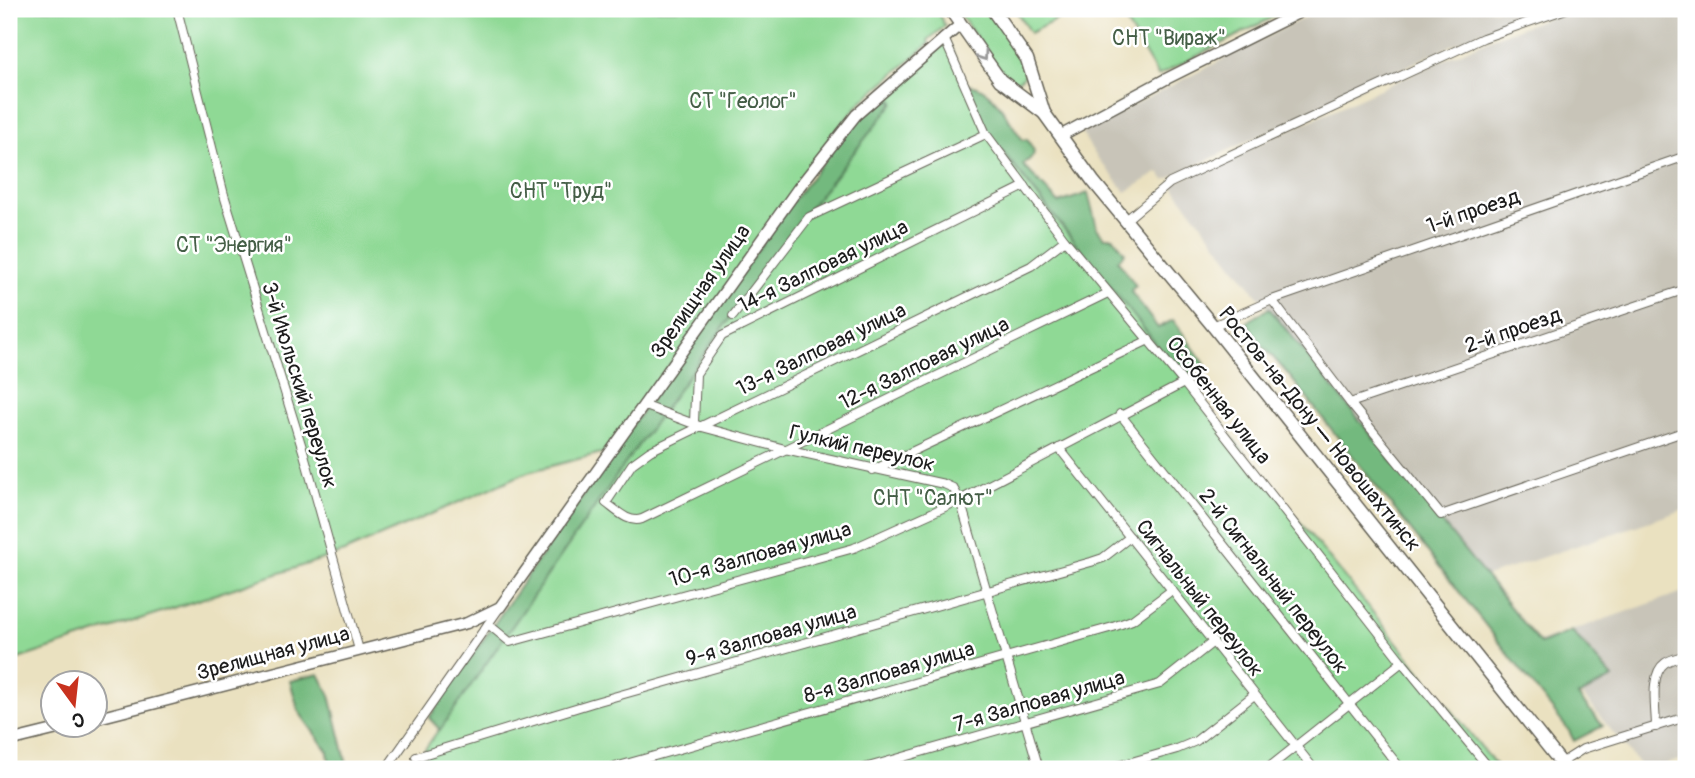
<svg xmlns="http://www.w3.org/2000/svg" width="1695" height="778" font-family="Pangolin,sans-serif">
<style>
.industrial{fill:#c8c4b8}
.green{fill:#8fd995;stroke:#567a58;stroke-width:2}
.forest{fill:#73b97e;stroke:#486a4d;stroke-width:2}
.lines{fill:none;stroke-linecap:round;stroke-linejoin:round}
.street-casing{stroke:#646155;stroke-width:10}
.secondary-casing{stroke:#646155;stroke-width:13}
.primary-casing{stroke:#646155;stroke-width:15}
.street{stroke:#fff;stroke-width:8}
.secondary{stroke:#fff;stroke-width:10}
.primary{stroke:#fff;stroke-width:12}
.oneway{stroke:#999}
.labels{text-anchor:middle;stroke-width:5;stroke-linejoin:round;paint-order:stroke}
.park-label{font-size:21px;fill:#445e46;stroke:#fff}
.street-label{font-size:21px;fill:#1c1c1c;stroke:#fff}
</style>
<rect width="100%" height="100%" fill="#fff"/>
<filter id="ink" filterUnits="userSpaceOnUse"><feTurbulence type="fractalNoise" baseFrequency=".0143" numOctaves="2"/><feDisplacementMap in="SourceGraphic" scale="14" xChannelSelector="R" yChannelSelector="G"/><feConvolveMatrix kernelMatrix="1 2 1 2 8 2 1 2 1" color-interpolation-filters="sRGB"/></filter>
<filter id="wash" filterUnits="userSpaceOnUse"><feTurbulence type="fractalNoise" baseFrequency=".00686" numOctaves="4" result="noise"/><feDisplacementMap in="SourceGraphic" scale="28" xChannelSelector="R" yChannelSelector="G"/><feGaussianBlur stdDeviation="1.57" result="paint"/><feColorMatrix in="noise" values="0 0 0 0 0 0 0 0 0 0 0 0 0 0 0 0 0 1.4 0 .05"/><feComposite in="paint" operator="in"/></filter>
<g filter="url(#wash)">
<rect width="100%" height="100%" fill="#eae1c0"/>
<!-- industrial -->
<g class="industrial">
<path d="M1321 9H1544L1478 33 1165 180 1159 172 1126 192 1096 156 1081 132Z"/>
<path d="M1572 9H1686V509L1484 577 1234 266 1171 184 1492 38Z"/>
<path d="M1686 591V758L1651 769H1643L1539 642Z"/>
</g>
<!-- green -->
<g class="green">
<path d="M9 9H936L945 26 928 40 929 44 861 102 833 134 705 317 605 452 528 472 344 552 9 662Z"/>
<path d="M956 9H987C996 21 1026 57 1025 71 1025 77 1021 79 1015 82L1006 79Z"/>
<path d="M1015 9H1077L1030 33Z"/>
<path d="M1118 9H1289L1158 76Z"/>
<path d="M947 39 987 131 1010 162 1499 769H425L416 762 624 465 804 215 894 102 884 92Z"/>
</g>
<!-- forest -->
<g class="forest">
<path d="M969 85C996 88 1008 122 1023 140L1027 139 1034 151 1033 156 1023 165 1059 203 1088 193 1097 228 1104 237H1113L1125 253 1118 260 1136 286 1131 290 1132 293 1158 328 1173 320 1205 364 1184 379 988 133 973 100Z"/>
<path d="M884 92 894 102 804 215 624 465 440 730 429 718 613 452 792 202 864 109Z"/>
<path d="M1269 308 1540 644 1572 631 1613 678 1578 696 1603 726 1574 741 1569 731 1287 373 1261 344 1247 322Z"/>
<path d="M319 674 330 695 348 769H330L328 752 299 712 290 681Z"/>
</g>
</g>
<g filter="url(#ink)">
<g class="lines">
<!-- street casing -->
<g class="street-casing">
<g id="street">
<path d="M177 9 224 195 304 454 359 650"/>
<path d="M944 38 986 134 1065 240 1184 383 1402 662 1490 769"/>
<path d="M1126 220 1170 183 1483 38 1566 9"/>
<path d="M1065 240 1031 266 650 451 632 464 606 503C616 510 629 524 642 519L1108 293"/>
<path d="M1272 300 1686 156"/>
<path d="M733 316 809 217 986 134"/>
<path d="M1213 326 1272 300 1350 403 1441 515 1686 431"/>
<path d="M1350 403 1686 289"/>
<path d="M643 405 702 427 785 449 944 484 953 488 960 500 1039 769"/>
<path d="M1120 414 1401 769"/>
<path d="M694 422 696 374 722 336 1025 186"/>
<path d="M1059 448 1314 769"/>
<path d="M873 470 1149 340"/>
<path d="M488 624 510 642 854 548 960 500 1184 383"/>
<path d="M1656 727C1656 709 1649 674 1665 663 1671 659 1680 657 1686 655"/>
<path d="M416 757 592 703 1091 562 1103 558 1130 537"/>
<path d="M1561 763 1583 749 1686 717"/>
<path d="M386 769 500 607"/>
<path d="M608 769 1113 627 1132 620 1172 590"/>
<path d="M861 769 1160 684 1213 642"/>
<path d="M1107 769 1177 749 1196 741 1254 695"/>
<path d="M1267 769 1402 662"/>
</g>
</g>
<!-- secondary casing -->
<g class="secondary-casing">
<g id="secondary">
<path d="M1060 136 1164 80 1306 9"/>
<path d="M94 719 467 623 500 607 799 187 856 115 961 24"/>
<path d="M9 741 70 726"/>
</g>
</g>
<!-- primary casing -->
<g class="primary-casing">
<g id="primary">
<path d="M950 9 1000 80 1044 113 1093 181 1213 326 1566 769"/>
<path d="M992 9 1027 59 1044 113"/>
</g>
</g>
<!-- street -->
<use href="#street" class="street"/>
<!-- secondary -->
<use href="#secondary" class="secondary"/>
<!-- primary -->
<use href="#primary" class="primary"/>
</g>
<!-- one-way arrows -->
<defs><path id="oneway-chevron" d="M-2-3.5L2.5 0L-2 3.5" fill="none" stroke-width="1.6" stroke-linecap="round" stroke-linejoin="round" transform="scale(1.75)"/></defs>
<use class="oneway" href="#oneway-chevron" transform="translate(983 56) rotate(55)"/>
</g>
<g class="labels">
<!-- park labels -->
<g class="park-label">
<text x="1169" y="45">СНТ "Вираж"</text>
<text x="743" y="108">СТ "Геолог"</text>
<text x="561" y="198">СНТ "Труд"</text>
<text x="234" y="252">СТ "Энергия"</text>
<text x="933" y="505">СНТ "Салют"</text>
</g>
<!-- street labels -->
<g class="street-label">
<text transform="translate(1473 211) rotate(-19)" y="7">1-й проезд</text>
<text transform="translate(823 266) rotate(-26)" y="7">14-я Залповая улица</text>
<text transform="translate(700 291) rotate(-55)" y="7">Зрелищная улица</text>
<text transform="translate(1513 330) rotate(-19)" y="7">2-й проезд</text>
<text transform="translate(821 349) rotate(-26)" y="7">13-я Залповая улица</text>
<text transform="translate(924 363) rotate(-26)" y="7">12-я Залповая улица</text>
<text transform="translate(300 385) rotate(73)" y="7">3-й Июльский переулок</text>
<text transform="translate(1219 400) rotate(52)" y="7">Особенная улица</text>
<text transform="translate(1320 429) rotate(51)" y="7">Ростов-на-Дону — Новошахтинск</text>
<text transform="translate(862 448) rotate(13)" y="7">Гулкий переулок</text>
<text transform="translate(760 554) rotate(-16)" y="7">10-я Залповая улица</text>
<text transform="translate(1274 581) rotate(52)" y="7">2-й Сигнальный переулок</text>
<text transform="translate(1200 598) rotate(52)" y="7">Сигнальный переулок</text>
<text transform="translate(771 635) rotate(-16)" y="7">9-я Залповая улица</text>
<text transform="translate(273 653) rotate(-15)" y="7">Зрелищная улица</text>
<text transform="translate(889 672) rotate(-16)" y="7">8-я Залповая улица</text>
<text transform="translate(1039 701) rotate(-16)" y="7">7-я Залповая улица</text>
</g>
</g>
<!-- margin -->
<rect width="1695" height="778" fill="none" stroke="#fff" stroke-width="35"/>
<!-- north arrow -->
<g transform="translate(74 704) rotate(165)"><circle r="33" fill="#ffffff" stroke="#a4a4a4" stroke-width="2"/>
<path d="M0-5L12 26L0 18L-12 26Z" fill="#c8321e"/>
<text y="-10" font-size="19" font-weight="bold" text-anchor="middle" fill="#1c1c1c">С</text>
</g>
</svg>
